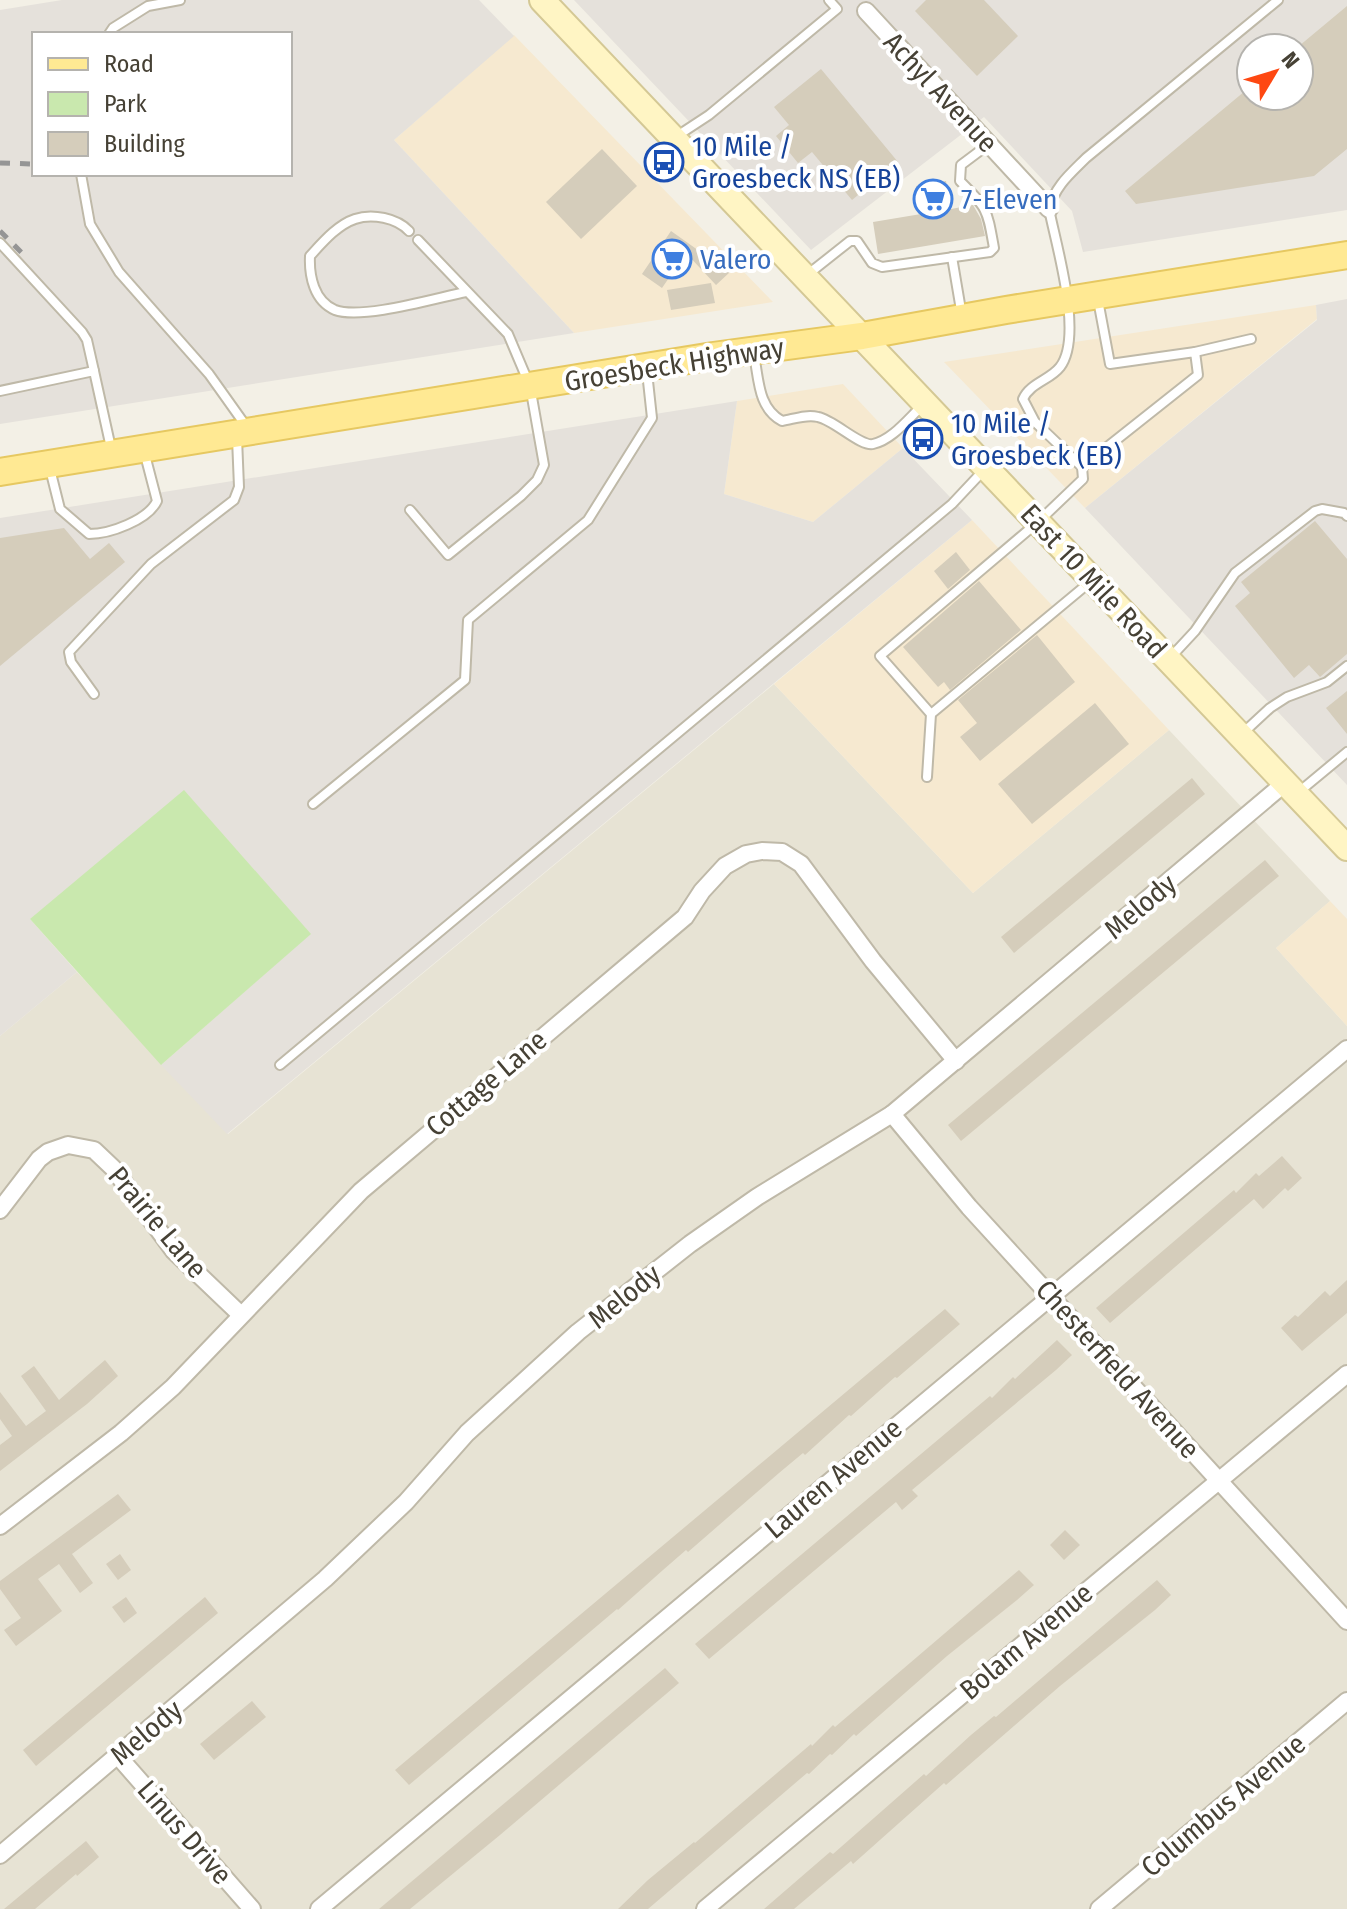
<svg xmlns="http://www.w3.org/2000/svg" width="1347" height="1909" font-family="'Fira Sans Condensed',sans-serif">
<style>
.residential{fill:#e7e3d4}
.commercial{fill:#f6e9d0}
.industrial{fill:#e5e1db;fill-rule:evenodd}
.green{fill:#c9e8ae}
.building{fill:#d5cdbb}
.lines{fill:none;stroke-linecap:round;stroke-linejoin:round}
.service-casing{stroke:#bfb9a8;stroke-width:12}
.minor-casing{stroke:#bfb9a8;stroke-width:20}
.secondary-casing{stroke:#d4c895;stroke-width:28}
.primary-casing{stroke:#e6c861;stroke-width:30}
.service{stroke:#fff;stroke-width:8}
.minor{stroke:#fff;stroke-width:16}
.secondary{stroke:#fff5c4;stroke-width:24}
.primary{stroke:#ffe993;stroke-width:26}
.rail{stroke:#959595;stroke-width:5;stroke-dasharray:10 10;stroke-linecap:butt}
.labels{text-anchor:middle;stroke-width:8;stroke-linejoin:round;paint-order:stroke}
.street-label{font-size:28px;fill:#464135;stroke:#fff}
.transit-label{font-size:28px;fill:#164399;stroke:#fff;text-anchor:start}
.shop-label{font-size:28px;fill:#366cbe;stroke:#fff;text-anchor:start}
</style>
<rect width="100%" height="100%" fill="#f3f0e6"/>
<!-- residential -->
<path class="residential" d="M774 684 973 893 1169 730 1330 901 1276 948 1347 1026V1909H0V1036L77 972 228 1134Z"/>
<!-- commercial -->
<g class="commercial">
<path d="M514 35 773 302 574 333 394 140Z"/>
<path d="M1316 305 1317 319 1085 508 944 362Z"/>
<path d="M843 384 903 448 813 522 724 494 737 401Z"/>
<path d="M972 520 1169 730 973 893 774 684Z"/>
<path d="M1330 901 1347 919V1026L1276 948Z"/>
</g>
<!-- industrial -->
<g class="industrial">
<path d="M62 0H479L514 36 394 140 574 333 0 424V10ZM34 34H290V174H34Z"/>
<path d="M574 0H1347V210L1083 252 1072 211 984 117 811 250ZM1251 48H1299V96H1251Z"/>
<path d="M1347 299V785L1085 508 1317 320 1316 305Z"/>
<path d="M737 401 724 494 813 522 903 448 972 520 227 1134 161 1065 310 934 30 919 77 972 0 1036V518Z"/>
</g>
<!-- green -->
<path class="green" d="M184 790 311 934 161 1065 30 919Z"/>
<!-- building -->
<g class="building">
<path d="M926 0H984L1018 36 977 76 915 11Z"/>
<path d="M1347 6V149L1314 176 1136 204 1125 191 1251 86V96H1299V46Z"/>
<path d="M821 69 898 162 852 200 812 152 798 163 776 136 789 125 774 107Z"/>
<path d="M602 149 637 186 581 239 546 202Z"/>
<path d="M946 181 951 209 973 205 981 219 985 236 878 254 873 222 921 214 916 186Z"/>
<path d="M671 231 702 253 707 248 730 272 716 285 686 253 662 288 642 274Z"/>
<path d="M711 283 715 303 671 310 667 290Z"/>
<path d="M1315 521 1347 559V654L1320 677 1309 665 1294 678 1235 606 1250 593 1241 582Z"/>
<path d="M64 528 90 559 109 543 125 562 0 666V538Z"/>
<path d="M956 552 970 570 948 589 934 571Z"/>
<path d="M979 581 1021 630 950 690 944 682 938 687 903 647Z"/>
<path d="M1037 635 1075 682 980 761 960 737 977 723 958 700Z"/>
<path d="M1347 691V734L1326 708Z"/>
<path d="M1095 703 1129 744 1032 824 998 784Z"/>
<path d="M1192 778 1205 794 1014 953 1001 937Z"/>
<path d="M1265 860 1279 876 961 1141 948 1125Z"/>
<path d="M1282 1156 1302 1178 1288 1191 1285 1188 1263 1209 1254 1199 1110 1323 1096 1308 1234 1190 1236 1193 1256 1173 1259 1176Z"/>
<path d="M1347 1280V1313L1302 1351 1281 1328 1295 1315 1298 1317 1325 1291 1330 1296Z"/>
<path d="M945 1309 960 1324 897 1378 895 1377 851 1416 849 1415 805 1455 803 1453 779 1473 688 1552 686 1550 663 1570 618 1610 617 1609 409 1785 395 1770Z"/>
<path d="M1057 1340 1072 1355 1056 1370 912 1490 918 1496 902 1510 896 1502 709 1659 695 1644 990 1396 992 1398 1013 1377 1015 1379Z"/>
<path d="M105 1360 118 1376 87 1404 0 1471V1445L12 1436 0 1419V1392L26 1426 46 1411 21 1376 34 1366 59 1400Z"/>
<path d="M118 1494 131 1510 72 1554 93 1583 80 1593 59 1564 38 1579 62 1611 16 1646 4 1630 21 1618 0 1589V1581Z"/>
<path d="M1065 1530 1080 1545 1064 1560 1050 1545Z"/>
<path d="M120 1554 131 1570 118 1580 106 1564Z"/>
<path d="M1019 1570 1034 1585 1017 1600 947 1656 856 1736 854 1734 832 1755 830 1754 809 1774 807 1773 648 1909H618L648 1880 694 1842 695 1843 811 1744 812 1746 833 1725 835 1727Z"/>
<path d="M1157 1580 1171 1595 1155 1610 1060 1686 946 1785 944 1783 853 1864 851 1861 794 1909H764L830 1852 833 1854 924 1774 926 1776 971 1735 994 1716 996 1717Z"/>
<path d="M126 1597 137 1613 124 1623 112 1607Z"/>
<path d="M205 1597 218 1613 36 1766 23 1750Z"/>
<path d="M665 1668 679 1683 500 1835 410 1909H379Z"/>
<path d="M252 1701 266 1717 214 1760 200 1744Z"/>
<path d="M86 1841 99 1857 77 1876 76 1874 35 1909H4Z"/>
</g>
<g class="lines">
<!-- service casing -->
<g class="service-casing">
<g id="service">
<path d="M109 34 113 28 148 6 180 0"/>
<path d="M677 136 709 115 837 9 829 0"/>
<path d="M81 174 90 224 119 272 209 374 246 426"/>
<path d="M409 231C397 218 372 213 355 219 337 225 322 243 310 256 309 276 314 301 335 310 362 320 436 298 466 292"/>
<path d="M0 243 82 332 87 340 94 371"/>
<path d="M952 257 962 316"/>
<path d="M807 275 850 241H857L872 263 882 267 990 252 994 248C987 209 988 209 960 181L961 165 989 144"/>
<path d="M1195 352 1251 339"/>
<path d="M754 355C759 380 758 408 782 421 794 419 806 414 818 417 834 420 861 447 873 444 892 440 908 419 922 406"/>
<path d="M0 391 94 371 111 448"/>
<path d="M1082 467 1198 375 1195 352 1110 364 1098 300"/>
<path d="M50 469 60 509 89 534C110 534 148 520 157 501L144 451"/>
<path d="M410 510 448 555 521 496 537 480 544 465 530 386 508 334 418 240"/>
<path d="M1090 582 931 714 880 656 1038 522 1083 479 1082 467 1035 422 1023 399C1030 383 1050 380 1060 367 1084 336 1056 245 1049 209 1055 186 1070 174 1086 158L1278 0"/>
<path d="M1169 659 1195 631 1235 573 1315 511 1322 509 1344 513 1347 516"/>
<path d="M94 694 71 662 69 652 151 564 234 500 239 487 237 438"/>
<path d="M1244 732 1270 708 1287 697 1327 682 1347 666"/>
<path d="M927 777 931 714"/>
<path d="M1300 791 1347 752"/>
<path d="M313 804 465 680 468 620 588 520 652 418 647 372"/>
<path d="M280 1065 952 504 983 471"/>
</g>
</g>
<!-- minor casing -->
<g class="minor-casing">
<g id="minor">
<path d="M866 11 1049 209"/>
<path d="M892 1114 969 1207 1347 1621"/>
<path d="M0 1210 39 1159 48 1152 68 1145 94 1150 113 1168 174 1251 241 1315"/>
<path d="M0 1526 121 1433 173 1387 361 1191 685 917 702 891 725 866 746 854 762 851 782 852 801 864 873 961 956 1061"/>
<path d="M118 1756 252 1909"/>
<path d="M0 1855 325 1579 406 1502 467 1433 578 1332 690 1244 757 1197 892 1114 1285 783"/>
<path d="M319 1909 1347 1049"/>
<path d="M705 1909 1347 1374"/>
<path d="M1099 1909 1347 1701"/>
</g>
</g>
<!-- secondary casing -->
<g class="secondary-casing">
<path id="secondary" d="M542 0 1347 848"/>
</g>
<!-- primary casing -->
<g class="primary-casing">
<path id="primary" d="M0 472 713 356 862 336 1006 310 1347 255"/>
</g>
<!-- service -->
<use href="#service" class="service"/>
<!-- minor -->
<use href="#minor" class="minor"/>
<!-- secondary -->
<use href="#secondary" class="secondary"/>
<!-- primary -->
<use href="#primary" class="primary"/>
<!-- rail -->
<g class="rail">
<path d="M0 163 34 164"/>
<path d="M0 231 25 256"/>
</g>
</g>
<!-- icons -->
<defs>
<g id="bus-ring" transform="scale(2)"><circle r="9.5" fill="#fff" stroke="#1a4fb4" stroke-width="1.5"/><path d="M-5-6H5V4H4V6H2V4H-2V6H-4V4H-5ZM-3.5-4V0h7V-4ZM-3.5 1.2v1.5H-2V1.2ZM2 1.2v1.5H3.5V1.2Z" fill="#1a4fb4"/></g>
<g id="supermarket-ring" transform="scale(2)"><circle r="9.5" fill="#fff" stroke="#3f7fe0" stroke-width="1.5"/><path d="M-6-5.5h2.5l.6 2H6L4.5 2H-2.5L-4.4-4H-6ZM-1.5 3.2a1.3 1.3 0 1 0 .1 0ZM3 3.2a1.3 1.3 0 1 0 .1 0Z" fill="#3f7fe0"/></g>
</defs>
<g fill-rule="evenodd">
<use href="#bus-ring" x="664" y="162"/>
<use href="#supermarket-ring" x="933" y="199"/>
<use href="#supermarket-ring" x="672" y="259"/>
<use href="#bus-ring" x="923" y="439"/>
</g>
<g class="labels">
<!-- street labels -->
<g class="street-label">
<text transform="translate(941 92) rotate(47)" y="10">Achyl Avenue</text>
<text transform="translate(674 364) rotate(-9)" y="10">Groesbeck Highway</text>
<text transform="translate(1094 581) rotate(47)" y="10">East 10 Mile Road</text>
<text transform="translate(1140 906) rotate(-40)" y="10">Melody</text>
<text transform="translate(486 1083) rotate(-40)" y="10">Cottage Lane</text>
<text transform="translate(158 1222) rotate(50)" y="10">Prairie Lane</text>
<text transform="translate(624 1296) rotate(-39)" y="10">Melody</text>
<text transform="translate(1118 1369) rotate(48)" y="10">Chesterfield Avenue</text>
<text transform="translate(833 1478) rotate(-40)" y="10">Lauren Avenue</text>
<text transform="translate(1026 1641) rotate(-40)" y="10">Bolam Avenue</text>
<text transform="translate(146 1732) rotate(-40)" y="10">Melody</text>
<text transform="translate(1223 1805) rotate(-40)" y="10">Columbus Avenue</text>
<text transform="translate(185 1832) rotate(49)" y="10">Linus Drive</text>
</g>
<!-- transit labels -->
<g class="transit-label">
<text x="692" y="156">10 Mile /<tspan x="692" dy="32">Groesbeck NS (EB)</tspan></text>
<text x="951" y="433">10 Mile /<tspan x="951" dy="32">Groesbeck (EB)</tspan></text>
</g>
<!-- shop labels -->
<g class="shop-label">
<text x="961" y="209">7-Eleven</text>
<text x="700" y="269">Valero</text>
</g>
</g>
<!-- legend -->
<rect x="32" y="32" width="260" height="144" fill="#ffffff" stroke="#b5b3ae" stroke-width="2"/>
<rect x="48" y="58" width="40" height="12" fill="#ffe993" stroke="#b5b3ae" stroke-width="2"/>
<text x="104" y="72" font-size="24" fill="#464135">Road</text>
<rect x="48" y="92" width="40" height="24" fill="#c9e8ae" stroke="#b5b3ae" stroke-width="2"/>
<text x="104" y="112" font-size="24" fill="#464135">Park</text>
<rect x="48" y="132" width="40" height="24" fill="#d5cdbb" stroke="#b5b3ae" stroke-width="2"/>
<text x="104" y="152" font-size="24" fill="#464135">Building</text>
<!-- north arrow -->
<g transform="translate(1275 72) rotate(52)"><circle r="38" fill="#ffffff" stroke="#b5b3ae" stroke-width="2"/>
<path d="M0-6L14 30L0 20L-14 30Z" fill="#fe4812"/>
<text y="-12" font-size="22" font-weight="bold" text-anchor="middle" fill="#464135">N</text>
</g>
</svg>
